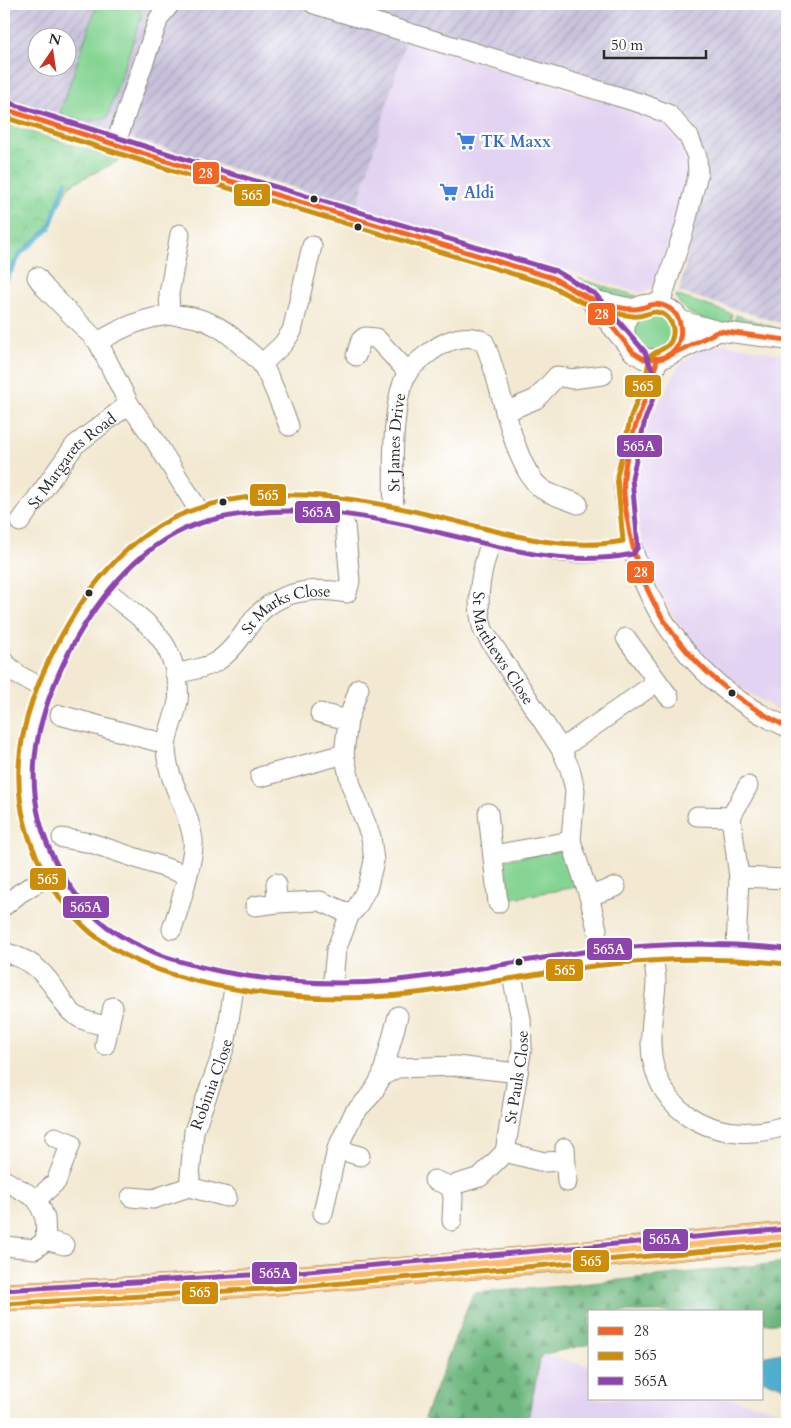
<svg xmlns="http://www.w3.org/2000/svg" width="791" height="1428" font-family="Cardo,serif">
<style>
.built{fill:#e3d3f2}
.industrial{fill:url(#industrial-furrows);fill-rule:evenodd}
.grass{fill:#85d493;stroke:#58805f}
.forest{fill:url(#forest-firs);stroke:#4c7054}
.park{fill:url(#park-crowns);stroke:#58805f}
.water{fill:#4faece;stroke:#3d6c7c}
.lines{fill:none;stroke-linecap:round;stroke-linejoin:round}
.stream{stroke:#4faece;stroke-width:4.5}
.minor-casing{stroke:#8f8a7e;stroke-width:21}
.highway-casing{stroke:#8f8a7e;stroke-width:29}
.minor{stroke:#fff;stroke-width:19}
.highway{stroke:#fcbd6f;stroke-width:28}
.bus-1-casing{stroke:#fff;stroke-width:9}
.bus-2-casing{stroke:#fff;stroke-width:9}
.bus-3-casing{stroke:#fff;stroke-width:9}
.bus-1{stroke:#f26522;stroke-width:5}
.bus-2{stroke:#ce8d09;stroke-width:5}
.bus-3{stroke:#8e44ad;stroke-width:5}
.bus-dot{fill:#2b2b2b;stroke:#fff;stroke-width:2}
.labels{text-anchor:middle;stroke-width:5;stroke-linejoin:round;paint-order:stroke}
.shop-label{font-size:16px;font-weight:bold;fill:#366cbe;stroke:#fff;text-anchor:start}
.street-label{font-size:16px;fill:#2b2b2b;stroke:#fff}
.line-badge{stroke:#fff;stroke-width:2}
.badge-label{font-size:14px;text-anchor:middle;font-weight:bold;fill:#fff}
</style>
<defs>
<pattern id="industrial-furrows" width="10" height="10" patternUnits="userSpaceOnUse" patternTransform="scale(1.25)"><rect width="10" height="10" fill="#c6c0da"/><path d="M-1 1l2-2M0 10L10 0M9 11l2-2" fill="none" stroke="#aaa5bb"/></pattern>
<pattern id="forest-firs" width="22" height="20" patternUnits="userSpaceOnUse" patternTransform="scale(1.25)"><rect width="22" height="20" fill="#6cb67d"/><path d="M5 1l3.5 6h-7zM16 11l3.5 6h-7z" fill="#599467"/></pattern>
<pattern id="park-crowns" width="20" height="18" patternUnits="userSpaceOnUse" patternTransform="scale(1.25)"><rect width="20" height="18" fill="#85d493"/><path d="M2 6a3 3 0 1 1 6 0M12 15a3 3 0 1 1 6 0" fill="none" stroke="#73b67f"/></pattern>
</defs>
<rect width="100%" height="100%" fill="#fff"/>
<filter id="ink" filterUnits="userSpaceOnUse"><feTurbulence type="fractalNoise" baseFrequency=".02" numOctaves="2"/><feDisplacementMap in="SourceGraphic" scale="10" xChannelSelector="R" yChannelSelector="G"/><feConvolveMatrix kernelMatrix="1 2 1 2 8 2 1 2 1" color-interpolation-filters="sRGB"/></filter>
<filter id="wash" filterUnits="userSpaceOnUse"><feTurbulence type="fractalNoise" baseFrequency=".0096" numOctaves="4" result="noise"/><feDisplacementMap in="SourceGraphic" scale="20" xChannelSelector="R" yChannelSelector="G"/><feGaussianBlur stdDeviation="1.12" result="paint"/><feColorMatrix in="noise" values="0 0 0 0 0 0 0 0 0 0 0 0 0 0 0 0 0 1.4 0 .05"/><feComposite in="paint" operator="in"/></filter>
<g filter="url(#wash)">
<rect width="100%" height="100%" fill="#f3e9d2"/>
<!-- built -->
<g class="built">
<path d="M406 40 650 115 669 126 681 142 689 162 686 186 656 284 647 292 640 293 357 207Z"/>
<path d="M726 344 787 355V715L740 688 702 655 678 624 658 589 645 555 640 531 634 491 637 459 647 425 679 366 696 352 709 346Z"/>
<path d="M541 1355 590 1366V1399H732L787 1412V1424H527Z"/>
</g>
<!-- industrial -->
<path class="industrial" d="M4 4H787V325L679 292 706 177 680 114 406 40 357 207 4 99ZM38 38H68V68H38Z"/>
<!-- grass -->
<g class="grass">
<path d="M97 4H133L142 14 107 117C90 124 77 119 60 113Z"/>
<path d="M562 274 637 296C611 305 584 284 562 274Z"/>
<path d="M676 295 732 314 729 326C709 320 682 318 676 295Z"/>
<circle cx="652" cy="331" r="20"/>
<path d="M736 315 784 331 733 327Z"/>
<path d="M565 850 577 887 507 899 503 860Z"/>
</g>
<!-- forest -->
<path class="forest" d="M787 1262V1322L762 1324V1312H590V1344L541 1355 527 1424H441L424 1418 473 1293 563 1286Z"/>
<!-- park -->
<path class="park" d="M4 124 120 160 70 185 47 228 19 252 4 281Z"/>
<!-- water -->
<path class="water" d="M787 1352V1388L762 1380V1357Z"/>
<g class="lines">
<!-- stream -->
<path class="stream" d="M4 284 21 253 49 229 66 181"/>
</g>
</g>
<g filter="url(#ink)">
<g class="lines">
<!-- minor casing -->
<g class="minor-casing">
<g id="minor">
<path d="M314 4 643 104 668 114 689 137 697 157 698 174 684 230 660 304"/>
<path d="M4 109 217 177 553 278 589 299 635 309"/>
<path d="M115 145 159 18 170 4"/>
<path d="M37 277 45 288 98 342 129 404 154 439 201 514"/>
<path d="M589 299 633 352 644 359 664 358 719 331"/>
<path d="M170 314 169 294 180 234"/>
<path d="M679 320 719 331 787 340"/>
<path d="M626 341C614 277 715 306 671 353"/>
<path d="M98 342C147 312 196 300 241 345 248 351 258 358 263 366 274 385 281 406 289 426"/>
<path d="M356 356 361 340 365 337 376 338 408 372"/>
<path d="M657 360C649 399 629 436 624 476 623 489 626 505 627 517 638 610 702 690 787 727"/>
<path d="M262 364 283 344 292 331 312 246"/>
<path d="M505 412 536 399 557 376 572 379 603 375"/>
<path id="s1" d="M394 514C393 480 390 400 408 372 414 363 437 346 447 342 458 337 475 335 484 342 501 377 511 466 542 489 552 496 567 499 578 504"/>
<path id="s2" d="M20 522 75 445 129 404"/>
<path id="s3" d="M492 538C482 568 474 598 483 630L561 749 570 769 575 790 571 841 589 896 597 929"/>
<path d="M631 547C570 562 527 546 469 532 375 509 296 487 200 515 137 533 85 601 58 658 23 729 13 782 44 856 82 947 163 970 252 983 298 989 346 992 392 988 464 981 534 964 606 957 665 951 728 948 787 957"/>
<path d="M103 587C123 606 153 623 166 647 174 662 182 689 177 706 174 719 167 733 166 746 166 781 189 807 193 840 195 856 178 912 172 929"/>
<path d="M626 638 669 697"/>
<path d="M4 662 18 675 43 688"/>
<path id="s4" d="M175 674C187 671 201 669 212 664 229 656 241 637 251 623 274 591 312 586 347 593L350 581 345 525"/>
<path d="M320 713 348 720"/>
<path d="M60 715 166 744"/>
<path d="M561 749 657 682"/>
<path d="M260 777 344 754"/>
<path d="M488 813 498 903"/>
<path d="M697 816 731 817"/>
<path d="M62 838 91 843 187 875"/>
<path d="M493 855 571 841"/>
<path d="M739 877 787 879"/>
<path d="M589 896 616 887"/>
<path d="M277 903 320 901 350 914"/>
<path d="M4 906 20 893 51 874"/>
<path d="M255 906 277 903 276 883"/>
<path d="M4 952C16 956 28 960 38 969 70 998 56 1019 109 1026"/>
<path d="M652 952C654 962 656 973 656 983 655 1003 650 1024 651 1044 653 1117 724 1148 787 1125"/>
<path d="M736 952 739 877 731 817 748 786"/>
<path d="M332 990 336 950 350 914 357 907 368 886 374 861 371 837 351 785 344 754 348 720 359 688"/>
<path d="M105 1045 113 1007"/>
<path d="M382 1076 398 1016"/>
<path d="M565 1148 567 1182"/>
<path d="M337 1149 360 1156"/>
<path id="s5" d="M505 1152 522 1047 521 1019 511 971"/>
<path d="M4 1180 37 1199"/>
<path d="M434 1180 450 1186 453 1197 452 1221"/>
<path d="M450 1186 480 1177 505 1152 544 1162 564 1161"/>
<path id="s6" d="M189 1187 194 1131 225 1046 235 981"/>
<path d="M131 1197 153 1199 189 1187 227 1197"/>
<path d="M323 1213 337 1149 354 1113 372 1094 382 1076 397 1068 456 1066 518 1073"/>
<path d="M46 1240 64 1245"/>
<path d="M4 1246 35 1249 46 1240 45 1218 37 1199 56 1182 71 1143 55 1137"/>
</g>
</g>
<!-- highway casing -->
<g class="highway-casing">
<path id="highway" d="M4 1297C265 1286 527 1261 787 1236"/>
</g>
<!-- minor -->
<use href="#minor" class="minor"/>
<!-- highway -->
<use href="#highway" class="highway"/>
<!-- bus-1 casing -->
<g class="bus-1-casing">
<g id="bus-1">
<path d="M4 109 217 177 553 278 589 299 633 352 644 359 664 358 719 331 787 340"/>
<path d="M571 289C590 299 612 309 633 309 646 309 653 300 667 307 684 315 685 341 671 353 667 356 661 358 657 360"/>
<path d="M657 360C648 399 627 437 624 477 622 496 627 516 630 534 648 625 707 686 787 727"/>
</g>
</g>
<!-- bus-2 casing -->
<g class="bus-2-casing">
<g id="bus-2">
<path d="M4 117 215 184 550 285C579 302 599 312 633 316 644 318 652 308 663 314 672 319 676 331 671 341 667 350 656 350 650 357L644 384 631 416 617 476 623 541C569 551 519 537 467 524 379 502 285 479 196 509 127 531 79 597 49 660 16 729 5 797 42 868 56 895 73 920 99 939 169 991 303 1003 388 996 460 990 531 973 603 965 664 958 725 957 786 964"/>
<path d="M4 1304 298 1287 787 1244"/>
</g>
</g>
<!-- bus-3 casing -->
<g class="bus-3-casing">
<g id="bus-3">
<path d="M6 102 219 170 556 271 595 294 645 352 658 385 645 420 632 478 638 547 633 554C566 567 513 550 449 535 368 515 289 500 207 521 144 538 98 597 69 652 34 722 18 790 56 863 69 887 84 909 106 926 173 977 308 988 390 981 460 974 530 958 600 950 662 943 725 942 787 949"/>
<path d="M4 1290 297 1272 786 1229"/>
</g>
</g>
<!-- bus-1 -->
<use href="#bus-1" class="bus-1"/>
<!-- bus-2 -->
<use href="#bus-2" class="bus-2"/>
<!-- bus-3 -->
<use href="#bus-3" class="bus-3"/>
</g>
</g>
<!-- icons -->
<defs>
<g id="supermarket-bare" transform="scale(1.5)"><path d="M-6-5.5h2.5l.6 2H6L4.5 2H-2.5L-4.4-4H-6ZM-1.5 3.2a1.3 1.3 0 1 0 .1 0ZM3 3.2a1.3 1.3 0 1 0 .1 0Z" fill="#3f7fe0" stroke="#fff" stroke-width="2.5" paint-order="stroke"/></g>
</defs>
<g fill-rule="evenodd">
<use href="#supermarket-bare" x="466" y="141"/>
<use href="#supermarket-bare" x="449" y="192"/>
</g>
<!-- markers -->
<g class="bus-dot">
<circle cx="314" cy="199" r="4.5"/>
<circle cx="358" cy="227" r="4.5"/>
<circle cx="223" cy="502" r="4.5"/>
<circle cx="89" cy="593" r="4.5"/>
<circle cx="732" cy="693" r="4.5"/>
<circle cx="519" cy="962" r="4.5"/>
</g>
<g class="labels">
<!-- shop labels -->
<g class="shop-label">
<text x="481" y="147">TK Maxx</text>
<text x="464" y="198">Aldi</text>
</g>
<!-- street labels -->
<g class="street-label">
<text dy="6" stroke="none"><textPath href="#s1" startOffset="72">St James Drive</textPath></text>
<text dy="6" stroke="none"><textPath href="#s2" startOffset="81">St Margarets Road</textPath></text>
<text dy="6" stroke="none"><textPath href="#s4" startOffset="135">St Marks Close</textPath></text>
<text dy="6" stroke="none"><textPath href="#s3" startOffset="118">St Matthews Close</textPath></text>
<text dy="6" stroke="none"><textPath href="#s5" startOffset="76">St Pauls Close</textPath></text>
<text dy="6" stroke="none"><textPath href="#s6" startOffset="106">Robinia Close</textPath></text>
</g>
</g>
<g class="line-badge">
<rect x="192" y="161" width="28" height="24" rx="5" fill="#f26522"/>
<rect x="233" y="183" width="38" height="24" rx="5" fill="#ce8d09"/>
<rect x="587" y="302" width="29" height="24" rx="5" fill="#f26522"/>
<rect x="624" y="374" width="38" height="24" rx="5" fill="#ce8d09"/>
<rect x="616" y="434" width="47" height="24" rx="5" fill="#8e44ad"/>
<rect x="249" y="483" width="38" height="24" rx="5" fill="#ce8d09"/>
<rect x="294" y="500" width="47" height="24" rx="5" fill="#8e44ad"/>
<rect x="626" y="560" width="29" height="24" rx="5" fill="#f26522"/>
<rect x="29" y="867" width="38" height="24" rx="5" fill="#ce8d09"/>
<rect x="62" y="895" width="48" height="24" rx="5" fill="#8e44ad"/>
<rect x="586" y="937" width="47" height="24" rx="5" fill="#8e44ad"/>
<rect x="545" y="958" width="39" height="24" rx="5" fill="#ce8d09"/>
<rect x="642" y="1228" width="47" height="24" rx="5" fill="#8e44ad"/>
<rect x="572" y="1249" width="38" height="24" rx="5" fill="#ce8d09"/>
<rect x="251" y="1261" width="47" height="24" rx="5" fill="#8e44ad"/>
<rect x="181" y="1281" width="38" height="24" rx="5" fill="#ce8d09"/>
</g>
<g class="badge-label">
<text x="206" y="178">28</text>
<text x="252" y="200">565</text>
<text x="602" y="319">28</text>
<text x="643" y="391">565</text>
<text x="639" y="451">565A</text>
<text x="268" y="500">565</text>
<text x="318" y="517">565A</text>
<text x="641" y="577">28</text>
<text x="48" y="884">565</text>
<text x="86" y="912">565A</text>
<text x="609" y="954">565A</text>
<text x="565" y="975">565</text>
<text x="665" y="1244">565A</text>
<text x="591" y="1266">565</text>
<text x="275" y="1278">565A</text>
<text x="200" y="1297">565</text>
</g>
<!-- margin -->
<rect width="791" height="1428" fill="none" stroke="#fff" stroke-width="20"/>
<!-- legend -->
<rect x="588" y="1310" width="175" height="90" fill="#ffffff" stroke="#aaaaaa"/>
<rect x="598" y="1327" width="25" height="8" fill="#f26522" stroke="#aaaaaa"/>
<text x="634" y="1336" font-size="15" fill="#2b2b2b">28</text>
<rect x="598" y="1352" width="25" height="8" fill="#ce8d09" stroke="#aaaaaa"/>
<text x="634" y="1360" font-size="15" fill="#2b2b2b">565</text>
<rect x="598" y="1377" width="25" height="8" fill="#8e44ad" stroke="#aaaaaa"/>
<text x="634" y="1386" font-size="15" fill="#2b2b2b">565A</text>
<!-- north arrow -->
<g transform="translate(52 52) rotate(13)"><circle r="24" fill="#ffffff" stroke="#aaaaaa"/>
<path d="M0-4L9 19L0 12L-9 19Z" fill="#c8321e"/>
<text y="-8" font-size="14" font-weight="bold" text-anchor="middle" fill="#2b2b2b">N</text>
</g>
<!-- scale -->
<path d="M604 50v8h102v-8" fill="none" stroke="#2b2b2b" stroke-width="2.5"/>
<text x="611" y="50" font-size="15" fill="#2b2b2b" stroke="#ffffff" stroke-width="4" paint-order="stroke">50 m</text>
</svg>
